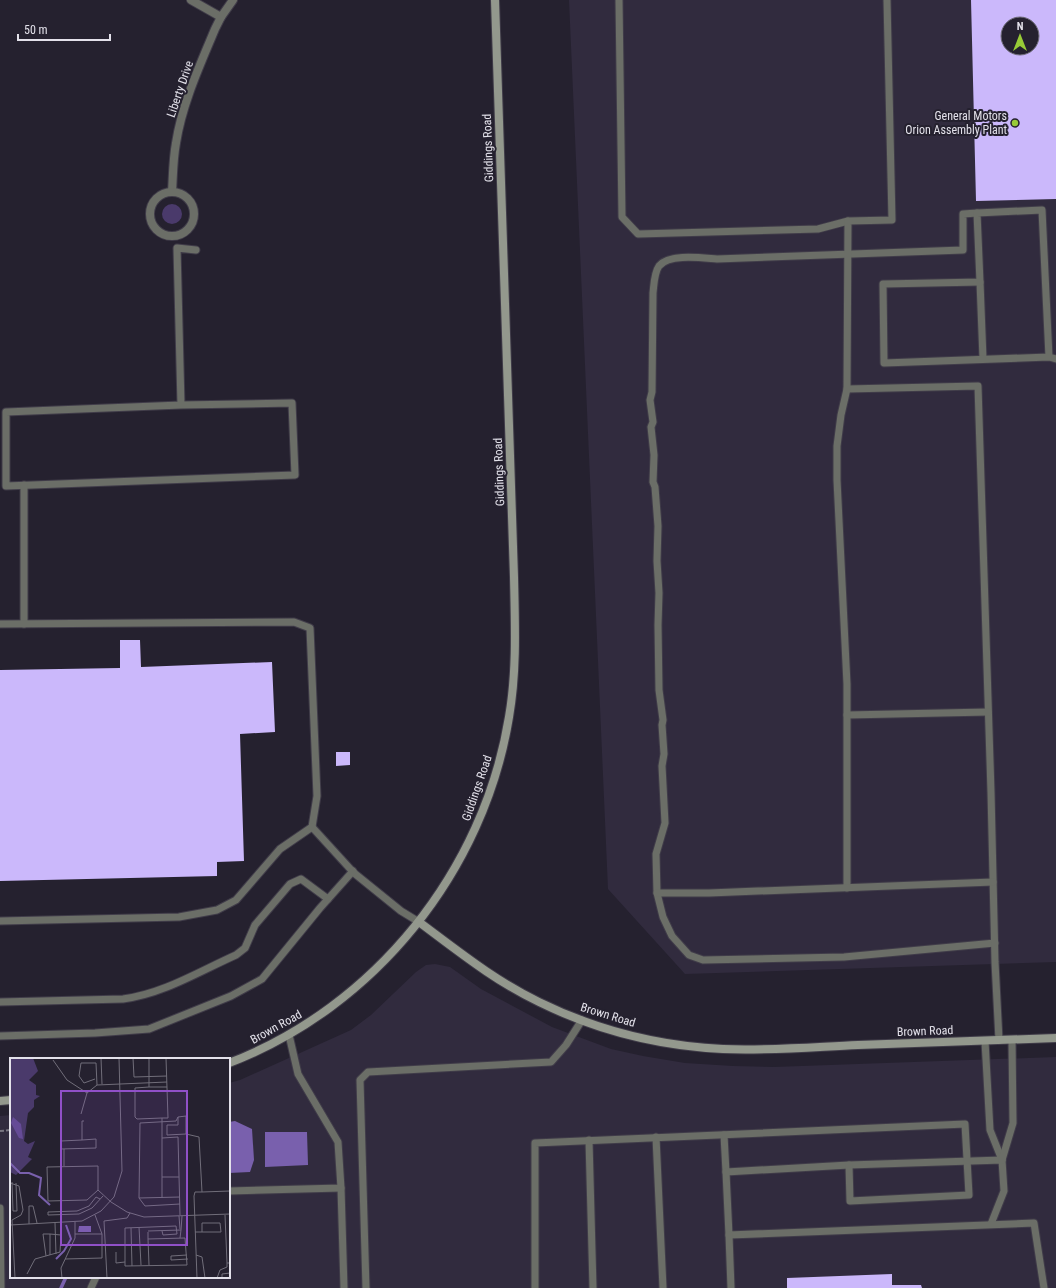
<svg xmlns="http://www.w3.org/2000/svg" width="1056" height="1288" font-family="'Roboto Condensed',sans-serif">
<style>
.built{fill:#312b3e;fill-rule:evenodd}
.green{fill:#4a3a6b}
.water{fill:#7960ad}
.lines{fill:none;stroke-linecap:round;stroke-linejoin:round}
.stream{stroke:#7960ad;stroke-width:3.5}
.building{fill:#cbb8fb;fill-rule:evenodd}
.lane-casing{stroke:#403c49;stroke-width:9}
.street-casing{stroke:#403c49;stroke-width:10}
.secondary-casing{stroke:#403c49;stroke-width:10}
.path{stroke:#7a7782;stroke-width:2;stroke-dasharray:4 2;stroke-linecap:butt}
.lane{stroke:#6b6e67;stroke-width:7}
.street{stroke:#6b6e67;stroke-width:8}
.secondary{stroke:#93988d;stroke-width:8}
.poi-dot{fill:#98cb37;stroke:#25212f;stroke-width:1.5}
.labels{text-anchor:middle;stroke-width:4;stroke-linejoin:round;paint-order:stroke}
.street-label{font-size:12px;fill:#e3e1ea;stroke:#25212f}
.poi-label{font-size:12px;fill:#e3e1ea;stroke:#25212f;text-anchor:end}
.inset-river{fill:none;stroke:#7960ad;stroke-width:2}
.inset-road{fill:none;stroke:#716e7a;stroke-width:1}
.view{fill:#9050c8;fill-opacity:0.15;stroke:#9050c8;stroke-width:2}
.inset-edge{fill:none;stroke:#e3e1ea;stroke-width:2}
</style>
<rect width="100%" height="100%" fill="#25212f"/>
<!-- built -->
<g class="built">
<path d="M569 0H1056V962L685 974 608 889ZM1008 24H1032V48H1008Z"/>
<path d="M435 964 450 967 481 989 552 1027 611 1049 643 1056 685 1063 733 1066 774 1067 1056 1057V1288H0V1116L11 1115V1277H229V1083L240 1080 351 1030 371 1015 416 972 426 965Z"/>
</g>
<!-- green -->
<circle class="green" cx="172" cy="214" r="10"/>
<!-- water -->
<g class="water">
<path d="M235 1121 252 1129 254 1160 250 1172 229 1173V1122Z"/>
<path d="M265 1132H307L308 1165 265 1167Z"/>
</g>
<g class="lines">
<!-- stream -->
<path class="stream" d="M61 1288 66 1277"/>
</g>
<!-- building -->
<g class="building">
<path d="M971 0H1056V199L976 201ZM1008 24H1032V48H1008Z"/>
<path d="M120 640H140L141 667 272 662 275 732 240 734 244 861 217 862V876L0 881V670L120 668Z"/>
<path d="M336 752H350V765L336 766Z"/>
<path d="M892 1274V1285H921L922 1288H787V1278Z"/>
</g>
<g class="lines">
<!-- lane casing -->
<g class="lane-casing">
<g id="lane">
<path d="M619 0 622 217 638 234 818 229 848 221"/>
<path d="M977 213 963 214V250L717 259C703 258 669 253 659 266 654 273 654 285 653 293L652 392 650 400 653 422 651 427 654 455 653 482 655 487 658 526 657 561 659 593 658 625 659 690 663 720 662 725 664 754 662 766 665 823 656 854 657 893 663 917 672 936 689 955 703 960 844 957 995 943"/>
<path d="M980 282 983 359"/>
<path d="M1049 357 1042 210 977 213 980 282 883 284 884 363 1049 357 1056 359"/>
<path d="M847 389 978 386 991 792 995 962 999 1040"/>
<path d="M181 405 6 412V486L295 475 292 403 181 405 177 248 196 250"/>
<path d="M24 485V624"/>
<path d="M0 624 294 622 310 628 317 796 312 827 280 849 236 900 217 910 179 917 0 921"/>
<path d="M847 715 988 712"/>
<path d="M312 827 354 873 401 911 419 922"/>
<path d="M847 888V684L837 480V446L841 415 847 389 848 221 892 220 887 0"/>
<path d="M657 893H709L993 882"/>
<path d="M0 1002 123 999C163 994 200 971 236 955L245 948 255 925 290 884 301 879 328 899"/>
<path d="M0 1036 95 1033 149 1029 231 996 262 979 320 908 353 871"/>
<path d="M985 1041 990 1130 1002 1160"/>
<path d="M724 1135 726 1172 849 1165 1002 1160 1004 1191 991 1224"/>
<path d="M656 1137 663 1288"/>
<path d="M589 1140 593 1288"/>
<path d="M1002 1160 1013 1123 1012 1040"/>
<path d="M726 1172 729 1235 1034 1223 1044 1288"/>
<path d="M341 1188 344 1288"/>
<path d="M229 1191 341 1188 338 1142 298 1074 289 1035"/>
<path d="M0 1208 1 1288"/>
<path d="M729 1235 731 1288"/>
<path d="M91 1288 96 1277"/>
<path d="M366 1288 360 1080 368 1072 551 1062 566 1045 582 1020"/>
<path d="M535 1288V1143L965 1124 969 1195 850 1201 849 1165"/>
</g>
</g>
<!-- street casing -->
<g class="street-casing">
<g id="street">
<path d="M191 0 221 17"/>
<path d="M172 192C173 176 173 159 176 143 182 104 200 65 215 29L221 17 233 0"/>
<circle cx="172" cy="214" r="22"/>
</g>
</g>
<!-- secondary casing -->
<g class="secondary-casing">
<g id="secondary">
<path d="M419 922C458 951 495 981 539 1002 596 1030 660 1046 723 1049 768 1051 813 1047 858 1045 924 1043 990 1040 1056 1038"/>
<path d="M229 1063C375 1007 484 871 509 717 517 671 515 624 514 577L495 0"/>
<path d="M0 1101 11 1100"/>
</g>
</g>
<!-- path -->
<path class="path" d="M0 1131 11 1130"/>
<!-- lane -->
<use href="#lane" class="lane"/>
<!-- street -->
<use href="#street" class="street"/>
<!-- secondary -->
<use href="#secondary" class="secondary"/>
</g>
<!-- markers -->
<circle class="poi-dot" cx="1015" cy="123" r="4"/>
<g class="labels">
<!-- street labels -->
<g class="street-label">
<text transform="translate(180 89) rotate(-71)" y="4">Liberty Drive</text>
<text transform="translate(488 148) rotate(-92)" y="4">Giddings Road</text>
<text transform="translate(499 472) rotate(-92)" y="4">Giddings Road</text>
<text transform="translate(477 788) rotate(-71)" y="4">Giddings Road</text>
<text transform="translate(608 1015) rotate(17)" y="4">Brown Road</text>
<text transform="translate(276 1027) rotate(-29)" y="4">Brown Road</text>
<text transform="translate(925 1031) rotate(-2)" y="4">Brown Road</text>
</g>
<!-- poi labels -->
<g class="poi-label">
<text x="1007" y="120">General Motors<tspan x="1007" dy="14">Orion Assembly Plant</tspan></text>
</g>
</g>
<!-- overview -->
<g transform="translate(10 1058)">
<rect width="220" height="220" fill="#25212f"/>
<path d="M0 0H23L28 13 19 22 26 27V37L30 38 24 42V49L18 55 14 83 18 86 25 83 18 99 22 101 6 117 0 114Z" fill="#4a3a6b"/>
<path d="M3 59 11 66 13 81 9 80 1 65Z" fill="#654b96"/>
<path d="M69 168H81V174H68Z" fill="#7960ad"/>
<path class="inset-river" d="M0 105 10 115H19L31 120 29 137 40 147M46 201 54 193 61 181 56 167"/>
<path class="inset-road" d="M91 0 92 26M123 0 124 19 157 18M139 0V29H157M43 2 57 22 77 35M85 21 74 25 69 18 71 5H86L87 27M139 29 125 30V59L127 61 152 60M71 56 77 35 87 27 157 24M168 59 166 63 130 65 129 140 135 148 170 146M176 76V58L168 59V67H157V77L176 76 189 79 192 134 220 133M152 80 168 79 170 157M72 82 51 83V91L86 90V81L72 82V63H74M54 91V108M152 119H169M2 124 3 153H7L6 125M0 125 9 128 13 152 11 157 2 162 5 220M88 132 77 142 38 143 37 109 88 108V132L101 144M129 140 170 139M152 140V60H158L156 0M90 141 86 139 79 148 67 153 38 154V157L69 156 82 150 93 138M101 144 117 154 134 159 220 156M215 157 217 205H220M169 158 170 171M45 165 46 196M19 166V148H23L27 165M0 167 72 163 91 153 104 139 112 113 109 0M129 169 131 207M121 170 122 208M171 172 172 158M138 173 171 172 170 180M138 174V181L175 180 177 207 115 208V170L166 168 167 176 153 177 152 173M185 174H211L210 165H192V174M65 176H92L85 157M138 181 139 207M106 194V205L115 204M177 197 161 198V202L178 201M186 197 192 199 195 220M36 198 33 176H40V197M55 201 92 200V176M17 216 25 201 50 194 51 177 40 176M52 220 51 210 65 180V164M97 220 94 163 117 160 120 155M187 220 184 138 185 134H192M207 220 210 212 217 209V205M212 220V216L220 215"/>
<path class="view" d="M51 33H177V187H51Z"/>
<rect width="220" height="220" class="inset-edge"/>
</g>
<!-- north arrow -->
<g transform="translate(1020 36)"><circle r="19" fill="#25212f" stroke="#716e7a"/>
<path d="M0-3L7 15L0 10L-7 15Z" fill="#98cb37"/>
<text y="-6" font-size="11" font-weight="bold" text-anchor="middle" fill="#e3e1ea">N</text>
</g>
<!-- scale -->
<path d="M18 34v6h92v-6" fill="none" stroke="#e3e1ea" stroke-width="2"/>
<text x="24" y="34" font-size="12" fill="#e3e1ea" stroke="#25212f" stroke-width="3" paint-order="stroke">50 m</text>
</svg>
